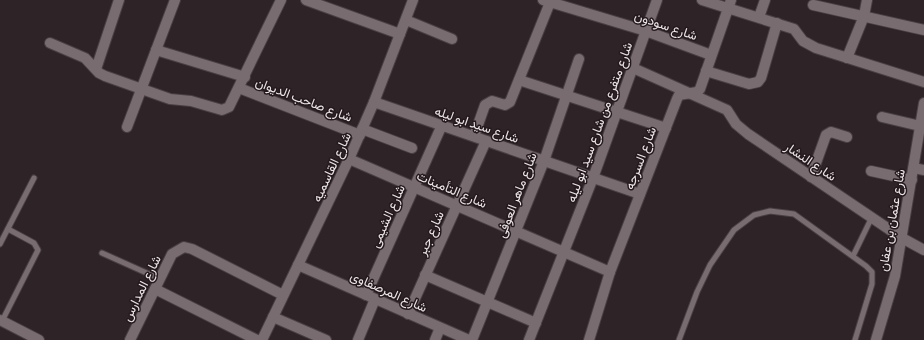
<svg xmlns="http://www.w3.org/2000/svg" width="924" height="340" font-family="Barlow,Vazirmatn,sans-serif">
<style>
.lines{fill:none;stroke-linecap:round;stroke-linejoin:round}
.lane-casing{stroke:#494044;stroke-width:7}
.street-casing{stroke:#494044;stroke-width:12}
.secondary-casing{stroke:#494044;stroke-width:12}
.lane{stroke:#796c71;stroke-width:5}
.street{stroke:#796c71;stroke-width:10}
.secondary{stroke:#796c71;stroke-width:10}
.labels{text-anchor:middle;stroke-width:3;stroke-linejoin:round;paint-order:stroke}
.street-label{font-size:13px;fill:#ece5e7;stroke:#241a1e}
</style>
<rect width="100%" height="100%" fill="#2e2327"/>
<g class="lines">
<!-- lane casing -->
<g class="lane-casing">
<g id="lane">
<path d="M0 244 34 178"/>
<path d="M102 253 160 279"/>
<path d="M853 256 872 217"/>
<path d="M2 321 38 250 34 243 8 229"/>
<path d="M679 340 697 292 710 265 734 230 754 215 770 211 794 214 866 266 872 272V284L855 340"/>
</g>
</g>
<!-- street casing -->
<g class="street-casing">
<g id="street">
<path d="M306 0 400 34"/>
<path d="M543 0 646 31 711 55"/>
<path d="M702 0 794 29 803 41 816 48 924 82"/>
<path d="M813 5 924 30"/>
<path d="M759 17 765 0"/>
<path d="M406 20 452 39"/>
<path d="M50 43 85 58 99 73 105 76 170 99 191 101 222 110 229 107 281 0"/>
<path d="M156 50 245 77"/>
<path d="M847 58 864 16 867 0"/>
<path d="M633 68 727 110 736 124 748 134 902 238 924 250"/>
<path d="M96 69 119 0"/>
<path d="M706 71 749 84 758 82 761 78 777 23"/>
<path d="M519 80 666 128"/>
<path d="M239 88 360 135"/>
<path d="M374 102 640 194"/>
<path d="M882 117 924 127"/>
<path d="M127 127 175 0"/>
<path d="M362 129 412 148"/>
<path d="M474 136 485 105 492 101 505 105 510 102 551 0"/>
<path d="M349 159 610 272"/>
<path d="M914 168 924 170"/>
<path d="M871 171 912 180"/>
<path d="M811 177 826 135 831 132 847 137"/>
<path d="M298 265 469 340"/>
<path d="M425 275 536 323"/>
<path d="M155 289 257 340"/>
<path d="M366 295 442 125"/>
<path d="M408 314 486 141"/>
<path d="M273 317 326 340"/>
<path d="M130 340 172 254 184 247 192 249 283 295"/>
<path d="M262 340 349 159 374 102 413 0"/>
<path d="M358 340 375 299"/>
<path d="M435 340 440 328"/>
<path d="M472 340 544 161 579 59"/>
<path d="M529 340 593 178 657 0"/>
<path d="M589 340 610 272 677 99 679 95 697 92 700 89 731 0"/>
<path d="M876 340 895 276 924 103"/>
</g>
</g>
<!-- secondary casing -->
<g class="secondary-casing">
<path id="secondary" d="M0 320 39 340"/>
</g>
<!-- lane -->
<use href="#lane" class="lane"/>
<!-- street -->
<use href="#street" class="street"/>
<!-- secondary -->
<use href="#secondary" class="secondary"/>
</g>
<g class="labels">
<!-- street labels -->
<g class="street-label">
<text transform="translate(666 25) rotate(19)" y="5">شارع سودون</text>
<text transform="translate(304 99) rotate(21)" y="5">شارع صاحب الديوان</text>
<text transform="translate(599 122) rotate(-70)" y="5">شارع متفرع من شارع سيد ابو ليله</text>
<text transform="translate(477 124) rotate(19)" y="5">شارع سيد ابو ليله</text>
<text transform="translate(640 158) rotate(-69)" y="5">شارع السرجه</text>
<text transform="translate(811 161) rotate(34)" y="5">شارع النشار</text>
<text transform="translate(331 167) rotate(-65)" y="5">شارع القاسميه</text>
<text transform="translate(452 189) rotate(23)" y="5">شارع التأمينات</text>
<text transform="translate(516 195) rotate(-69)" y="5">شارع ماهر العوفى</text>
<text transform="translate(387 216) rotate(-66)" y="5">شارع الشيمى</text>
<text transform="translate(891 220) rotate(-80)" y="5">شارع عثمان بن عفان</text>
<text transform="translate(430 233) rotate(-66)" y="5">شارع جبر</text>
<text transform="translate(141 288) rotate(-64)" y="5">شارع المدارس</text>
<text transform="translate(389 291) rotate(24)" y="5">شارع المرصفاوى</text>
</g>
</g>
</svg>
